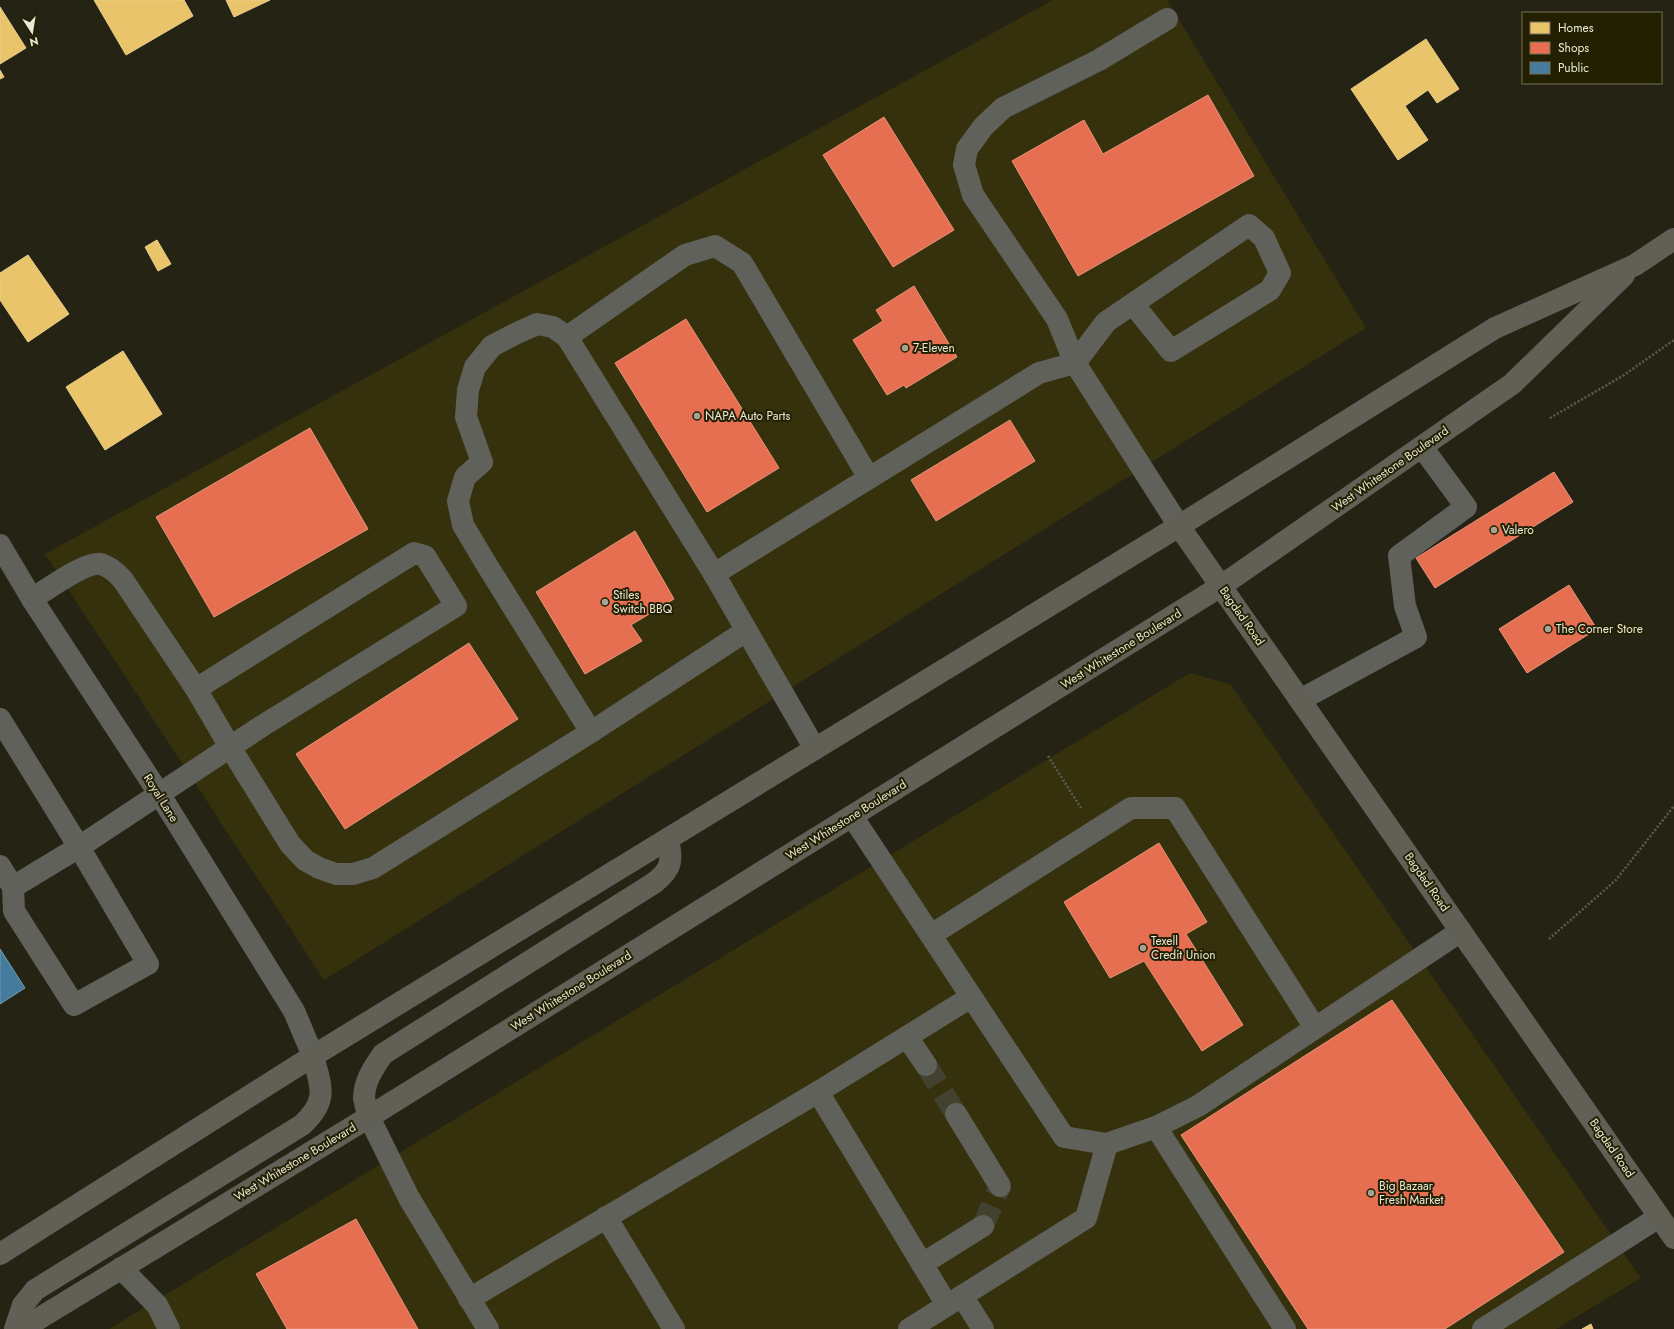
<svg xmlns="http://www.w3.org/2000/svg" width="1674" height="1329" font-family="Jost,sans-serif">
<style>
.built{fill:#35310d}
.homes{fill:#e9c46a;stroke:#e9cf8b}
.shops{fill:#e76f51;stroke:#e89479}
.public{fill:#457b9d;stroke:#769cae}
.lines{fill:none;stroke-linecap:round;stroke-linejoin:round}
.minor-tunnel{stroke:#434130;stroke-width:22;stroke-dasharray:22 11;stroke-linecap:butt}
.path{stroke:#5c5d54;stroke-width:2.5;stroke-dasharray:2 2;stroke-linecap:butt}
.minor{stroke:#60615a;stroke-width:22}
.major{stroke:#606056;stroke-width:22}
.poi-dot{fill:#a5a492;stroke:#232002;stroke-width:1.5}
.labels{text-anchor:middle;stroke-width:4;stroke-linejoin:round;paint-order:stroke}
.poi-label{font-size:12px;fill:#eae9d7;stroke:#232002;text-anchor:start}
.street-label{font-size:12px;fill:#eae9d7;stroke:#232002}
</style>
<rect width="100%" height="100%" fill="#252313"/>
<!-- built -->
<g class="built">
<path d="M1053 0H1167L1366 328 324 980 45 554Z"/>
<path d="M1190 673 1230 684 1641 1278 1556 1329H109Z"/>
</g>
<!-- homes -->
<g class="homes">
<path d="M94 0H184L193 16 126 55Z"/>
<path d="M226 0H270L234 17Z"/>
<path d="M0 7 26 48 0 64Z"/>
<path d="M1426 39 1459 89 1437 103 1428 90 1405 106 1428 140 1398 160 1351 89Z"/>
<path d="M0 70 4 77 0 79Z"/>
<path d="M157 240 171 264 158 271 145 247Z"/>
<path d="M28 255 69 314 28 342 0 300V273Z"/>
<path d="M123 351 162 414 105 450 66 387Z"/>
<path d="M1591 1324 1593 1329H1582Z"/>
</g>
<!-- shops -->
<g class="shops">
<path d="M1208 95 1254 176 1078 276 1012 161 1084 120 1103 154Z"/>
<path d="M884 117 954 230 893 267 823 155Z"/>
<path d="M914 286 957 357 906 388 904 385 887 395 853 340 883 321 876 310Z"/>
<path d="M686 319 779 468 707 512 615 363Z"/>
<path d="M1010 420 1035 461 936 521 911 480Z"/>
<path d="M310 428 368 529 214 617 156 517Z"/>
<path d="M1554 472 1573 502 1435 588 1416 558Z"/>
<path d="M635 531 674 599 631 625 642 641 585 674 536 592Z"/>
<path d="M1569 585 1597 629 1527 673 1499 629Z"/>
<path d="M469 643 518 719 345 829 296 754Z"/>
<path d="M1159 843 1207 922 1186 934 1243 1025 1202 1051 1144 961 1110 978 1064 902Z"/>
<path d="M1392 1000 1564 1252 1445 1329H1308L1181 1135Z"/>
<path d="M356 1219 418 1329H287L256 1274Z"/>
</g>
<!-- public -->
<path class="public" d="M0 949 25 988 0 1004Z"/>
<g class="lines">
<!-- minor-tunnel -->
<g class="minor-tunnel">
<path d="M926 1065 956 1114"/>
<path d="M983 1226 1000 1186"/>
</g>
<!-- path -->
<g class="path">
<path d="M1550 418 1624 375 1674 340"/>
<path d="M1048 756 1081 808"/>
<path d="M1549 939 1616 880 1674 806"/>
</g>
<!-- minor -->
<g class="minor">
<path d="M1167 19 1099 60 1003 108 983 127 967 149 964 165 973 195 1057 319 1075 363 1179 526"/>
<path d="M567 337 685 255 715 246 742 263 869 478"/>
<path d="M0 545 32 599 160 795 294 1011 313 1056"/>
<path d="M714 574 1039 373 1075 363 1106 322 1249 225 1264 238 1280 273 1270 290 1171 351 1133 304"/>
<path d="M32 599C46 590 86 561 101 564 111 567 117 573 123 580L196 689 230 747 290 844 305 860 319 868 336 874H353L373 868 591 732 746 631"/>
<path d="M1300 700 1416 637 1405 606 1399 556 1466 507 1422 447"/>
<path d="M0 719 79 847 148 964 74 1005 14 911 13 887 0 866"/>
<path d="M591 732 485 562 463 525 458 501 465 477 482 462 466 417 468 390 475 367 492 346 515 334 537 324 553 327 567 337 714 574 815 749"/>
<path d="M852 816 1064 1137 1107 1144 1156 1127 1198 1106 1461 931"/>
<path d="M13 887 79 847 262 726 456 606 425 556 414 553 196 689"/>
<path d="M931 935 1131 808H1175L1315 1028"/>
<path d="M907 1037 926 1065"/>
<path d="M818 1092 971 997"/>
<path d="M956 1114 1000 1186"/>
<path d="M369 1117 409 1198 488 1329"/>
<path d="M1156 1127 1285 1329"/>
<path d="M606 1217 674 1329"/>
<path d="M922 1264 983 1226"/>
<path d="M121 1268 157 1305 169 1329"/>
<path d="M962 1296 1086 1218 1107 1144"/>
<path d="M469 1299 818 1092 947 1305"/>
<path d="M909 1329 962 1296 983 1329"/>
<path d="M1483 1329 1659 1217"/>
</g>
<!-- major -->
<g class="major">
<path d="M1179 526 1674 1238"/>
<path d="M369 1117C367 1111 365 1104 364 1098 364 1081 374 1067 383 1054L654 883C673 868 672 861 668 839"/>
<path d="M0 1254 313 1056 1179 526 1495 328 1635 265 1674 239"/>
<path d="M15 1329 23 1305 35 1290 302 1125C329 1100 321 1087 313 1056"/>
<path d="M22 1329 369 1117 1221 586 1512 384 1624 275"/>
</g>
</g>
<!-- markers -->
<g class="poi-dot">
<circle cx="905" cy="348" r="4"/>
<circle cx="697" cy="416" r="4"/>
<circle cx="1494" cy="530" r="4"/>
<circle cx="605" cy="602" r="4"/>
<circle cx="1548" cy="629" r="4"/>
<circle cx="1143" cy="948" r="4"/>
<circle cx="1371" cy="1193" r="4"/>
</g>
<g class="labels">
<!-- poi labels -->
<g class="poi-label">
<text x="913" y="352">7-Eleven</text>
<text x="705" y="420">NAPA Auto Parts</text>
<text x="1502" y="534">Valero</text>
<text x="613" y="599">Stiles<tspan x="613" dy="14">Switch BBQ</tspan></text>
<text x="1556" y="633">The Corner Store</text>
<text x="1151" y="945">Texell<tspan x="1151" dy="14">Credit Union</tspan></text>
<text x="1379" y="1190">Big Bazaar<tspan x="1379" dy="14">Fresh Market</tspan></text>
</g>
<!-- street labels -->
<g class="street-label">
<text transform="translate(1390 469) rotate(-35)" y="4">West Whitestone Boulevard</text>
<text transform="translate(1242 616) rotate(55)" y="4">Bagdad Road</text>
<text transform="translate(1121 649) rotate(-32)" y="4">West Whitestone Boulevard</text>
<text transform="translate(161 798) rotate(58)" y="4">Royal Lane</text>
<text transform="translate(846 820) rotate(-32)" y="4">West Whitestone Boulevard</text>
<text transform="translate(1427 882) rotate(55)" y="4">Bagdad Road</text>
<text transform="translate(571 991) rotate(-32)" y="4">West Whitestone Boulevard</text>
<text transform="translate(1612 1148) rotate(55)" y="4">Bagdad Road</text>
<text transform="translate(295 1162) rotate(-31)" y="4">West Whitestone Boulevard</text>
</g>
</g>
<!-- legend -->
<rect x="1522" y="12" width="140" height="72" fill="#232002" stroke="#737057"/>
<rect x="1530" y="22" width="20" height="12" fill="#e9c46a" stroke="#737057"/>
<text x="1558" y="32" font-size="12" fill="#eae9d7">Homes</text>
<rect x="1530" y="42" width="20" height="12" fill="#e76f51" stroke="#737057"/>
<text x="1558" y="52" font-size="12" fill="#eae9d7">Shops</text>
<rect x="1530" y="62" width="20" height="12" fill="#457b9d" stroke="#737057"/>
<text x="1558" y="72" font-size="12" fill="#eae9d7">Public</text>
<!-- north arrow -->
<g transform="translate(32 32) rotate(168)" stroke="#232002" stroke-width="3" paint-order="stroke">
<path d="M0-3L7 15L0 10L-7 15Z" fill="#eae9d7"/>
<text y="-6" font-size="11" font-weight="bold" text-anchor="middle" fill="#eae9d7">N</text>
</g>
</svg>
